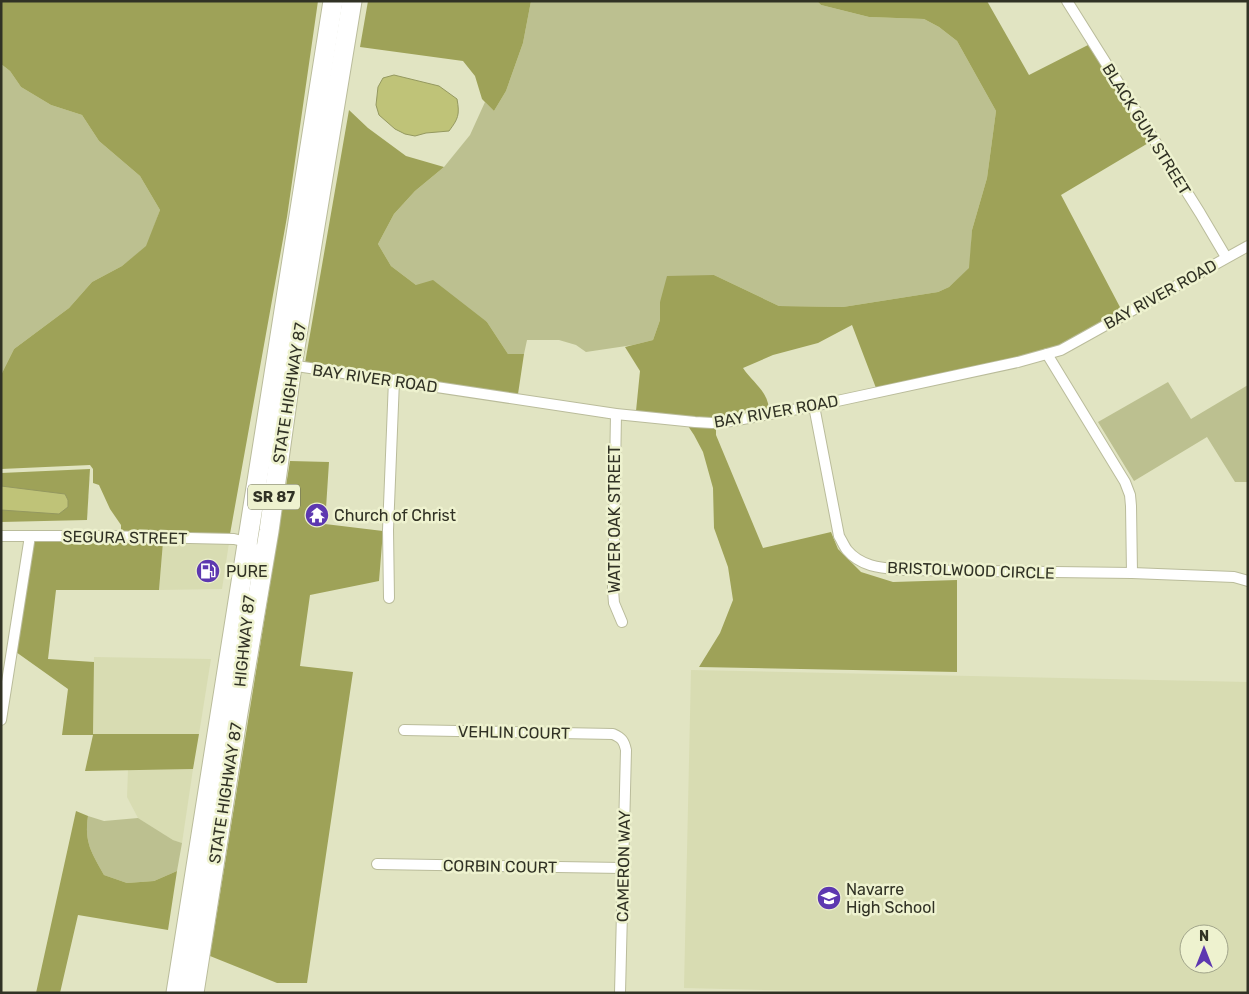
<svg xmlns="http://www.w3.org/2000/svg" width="1249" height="994" font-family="Rubik,sans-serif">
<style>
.built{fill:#d8dcb2;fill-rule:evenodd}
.green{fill:#bcc090}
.forest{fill:#9ea258}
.water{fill:#bfc378;stroke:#94985f}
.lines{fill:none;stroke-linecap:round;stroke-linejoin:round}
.street-casing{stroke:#babc9b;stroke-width:12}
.highway-casing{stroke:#babc9b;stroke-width:21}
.street{stroke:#fff;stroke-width:10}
.highway{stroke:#fff;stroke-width:19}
.labels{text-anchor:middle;stroke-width:5;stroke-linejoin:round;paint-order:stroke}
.shield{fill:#eef2cf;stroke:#6a6c58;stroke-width:1}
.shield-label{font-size:15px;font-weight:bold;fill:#313225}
.street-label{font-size:16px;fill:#313225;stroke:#eef2cf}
.poi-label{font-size:16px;fill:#313225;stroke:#eef2cf;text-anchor:start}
</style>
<rect width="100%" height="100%" fill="#e1e4c2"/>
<!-- built -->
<g class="built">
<path d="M163 542 229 543 222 589 159 590Z"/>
<path d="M94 657 211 659 199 734H93Z"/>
<path d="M691 670 1248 682V993H881L684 988ZM1189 934H1219V964H1189Z"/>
<path d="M193 769 182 843 173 840 138 818 127 797 128 770Z"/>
</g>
<!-- green -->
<g class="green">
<path d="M531 1H817L821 5 869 17 924 19 939 27 957 41 996 111 987 178 972 230 970 268 949 287 938 292 843 307 779 306 714 275 660 302V320L653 340 633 345 586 352 576 345 559 340H527L524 354H508L487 322 416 285 391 266 378 244 394 214 415 191 444 167 470 135 485 102 494 111 506 91 523 43Z"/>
<path d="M1 64 10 71 21 87 51 105 82 115 99 141 140 176 160 210 147 246 122 266 92 282 69 308 14 349 1 375Z"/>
<path d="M1168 382 1191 419 1248 385V482H1235L1207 437 1134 481 1098 422Z"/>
<path d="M88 816 104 821 138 818 173 840 182 843 177 871 154 881 127 883 104 875C92 853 84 843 88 816Z"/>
</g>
<!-- forest -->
<g class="forest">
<path d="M1 1H318L287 217 230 534 121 531V525L110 509 99 485 93 483V469L90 465 1 469V375L14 349 69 308 92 282 122 266 146 246 160 210 140 176 99 141 82 115 51 105 21 87 10 71 1 64Z"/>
<path d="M368 1H531L523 43 506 91 494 111 482 99 475 76 463 61 360 47Z"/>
<path d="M817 1H987L1029 75 1088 45 1097 57 1150 142 1061 195 1121 309C1098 323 1074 341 1048 349L1047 348 1045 350 1017 358 876 388 852 325 818 343 773 355 743 368C753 383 767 390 769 409L731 417 712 419 636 411 640 371 625 347 653 340 660 320V302L667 276 714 275 779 306 843 307 938 292 949 287 969 268 972 230 987 178 996 111 957 41 939 27 924 19 869 17 821 5Z"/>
<path d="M349 110 368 128 406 156 444 167 415 191 394 214 378 244 391 266 416 285 433 280 487 322 508 354H524L518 394 305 363Z"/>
<path d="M688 426 712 428 728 426 716 429V435L763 548 831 532 838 549 861 572 893 582 957 580V672L699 667 720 633 733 600 728 567 714 528 713 488 703 452 694 435Z"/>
<path d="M290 461 329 462 325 524 383 531 379 581 310 595 300 666 353 672 307 983H277L210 956Z"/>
<path d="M90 469 87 520 1 522V473Z"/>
<path d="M34 541H102L163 542 159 590H56L48 659 94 662 93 734H199L193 769 85 771 93 735H62L68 689 16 652Z"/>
<path d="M76 811 88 816C84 843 92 853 104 875L127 883 154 881 177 871 168 930 78 915 60 993H36Z"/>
</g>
<!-- water -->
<g class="water">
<path d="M394 75 439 86 457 99C460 115 458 119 449 131L426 133 415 136 405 134 395 129 379 115 376 105 378 87 383 78Z"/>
<path d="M1 486 65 494 68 500V507L59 514 1 510Z"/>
</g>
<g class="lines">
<!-- street casing -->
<g class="street-casing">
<g id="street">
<path d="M1067 1 1200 213 1226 257"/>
<path d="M1047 354 1125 482 1130 495 1131 506 1132 573"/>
<path d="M290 365 616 414 695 422 712 423 732 421 814 406 1018 362 1061 350 1248 246"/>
<path d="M814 406 839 536C842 541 844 546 847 550 862 568 884 568 905 570L1132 573 1234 577 1248 581"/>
<path d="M616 414 613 590 614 603 622 622"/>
<path d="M1 536H102L234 539 251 543 255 555 252 575"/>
<path d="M389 598 388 530 394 380"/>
<path d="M1 720 30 536"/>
<path d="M404 730 613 734C622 738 624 741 626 750L620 993"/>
<path d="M377 864 623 868"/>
</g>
</g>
<!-- highway casing -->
<g class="highway-casing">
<g id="highway">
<path d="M176 993 333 1"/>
<path d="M194 993 238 713 269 531 292 366 352 1"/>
</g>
</g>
<!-- street -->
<use href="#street" class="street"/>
<!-- highway -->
<use href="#highway" class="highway"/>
</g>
<!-- icons -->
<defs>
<g id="temple-disc" transform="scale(1.25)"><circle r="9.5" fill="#5d38b0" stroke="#eef2cf"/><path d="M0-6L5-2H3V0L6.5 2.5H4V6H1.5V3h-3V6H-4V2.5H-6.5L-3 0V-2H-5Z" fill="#fff"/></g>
<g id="fuel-disc" transform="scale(1.25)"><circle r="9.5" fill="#5d38b0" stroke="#eef2cf"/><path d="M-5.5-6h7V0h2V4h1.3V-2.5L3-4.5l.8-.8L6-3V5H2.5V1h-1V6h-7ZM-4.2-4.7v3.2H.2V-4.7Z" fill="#fff"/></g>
<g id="school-disc" transform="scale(1.25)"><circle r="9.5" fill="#5d38b0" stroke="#eef2cf"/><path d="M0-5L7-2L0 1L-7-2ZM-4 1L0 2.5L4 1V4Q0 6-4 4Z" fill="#fff"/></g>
</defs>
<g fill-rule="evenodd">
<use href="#temple-disc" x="317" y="515"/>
<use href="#fuel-disc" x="208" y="571"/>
<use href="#school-disc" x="829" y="898"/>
</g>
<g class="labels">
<!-- shield labels -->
<rect class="shield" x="248" y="484.5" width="52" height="25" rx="4"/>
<g class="shield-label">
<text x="274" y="502">SR 87</text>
</g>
<!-- street labels -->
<g class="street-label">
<text transform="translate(1147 129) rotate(58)" y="6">BLACK GUM STREET</text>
<text transform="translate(1160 294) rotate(-29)" y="6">BAY RIVER ROAD</text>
<text transform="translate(375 378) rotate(8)" y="6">BAY RIVER ROAD</text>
<text transform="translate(289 393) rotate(-81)" y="6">STATE HIGHWAY 87</text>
<text transform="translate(776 411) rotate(-10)" y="6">BAY RIVER ROAD</text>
<text transform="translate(614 519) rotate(-90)" y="6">WATER OAK STREET</text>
<text transform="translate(125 537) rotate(1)" y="6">SEGURA STREET</text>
<text transform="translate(971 570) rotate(2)" y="6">BRISTOLWOOD CIRCLE</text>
<text transform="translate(244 641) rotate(-84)" y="6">HIGHWAY 87</text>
<text transform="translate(514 732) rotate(1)" y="6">VEHLIN COURT</text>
<text transform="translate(225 793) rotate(-81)" y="6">STATE HIGHWAY 87</text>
<text transform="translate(500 866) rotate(1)" y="6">CORBIN COURT</text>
<text transform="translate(623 866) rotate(-89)" y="6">CAMERON WAY</text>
</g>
<!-- poi labels -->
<g class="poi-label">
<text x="334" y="521">Church of Christ</text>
<text x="226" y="577">PURE</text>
<text x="846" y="895">Navarre<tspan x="846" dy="18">High School</tspan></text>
</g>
</g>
<!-- border -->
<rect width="1249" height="994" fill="none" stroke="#313225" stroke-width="5"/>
<!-- north arrow -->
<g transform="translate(1204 949)"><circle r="24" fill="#eef2cf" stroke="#a2a58b"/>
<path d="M0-4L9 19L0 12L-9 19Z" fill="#5d38b0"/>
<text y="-8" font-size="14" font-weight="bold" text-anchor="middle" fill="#313225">N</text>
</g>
</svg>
